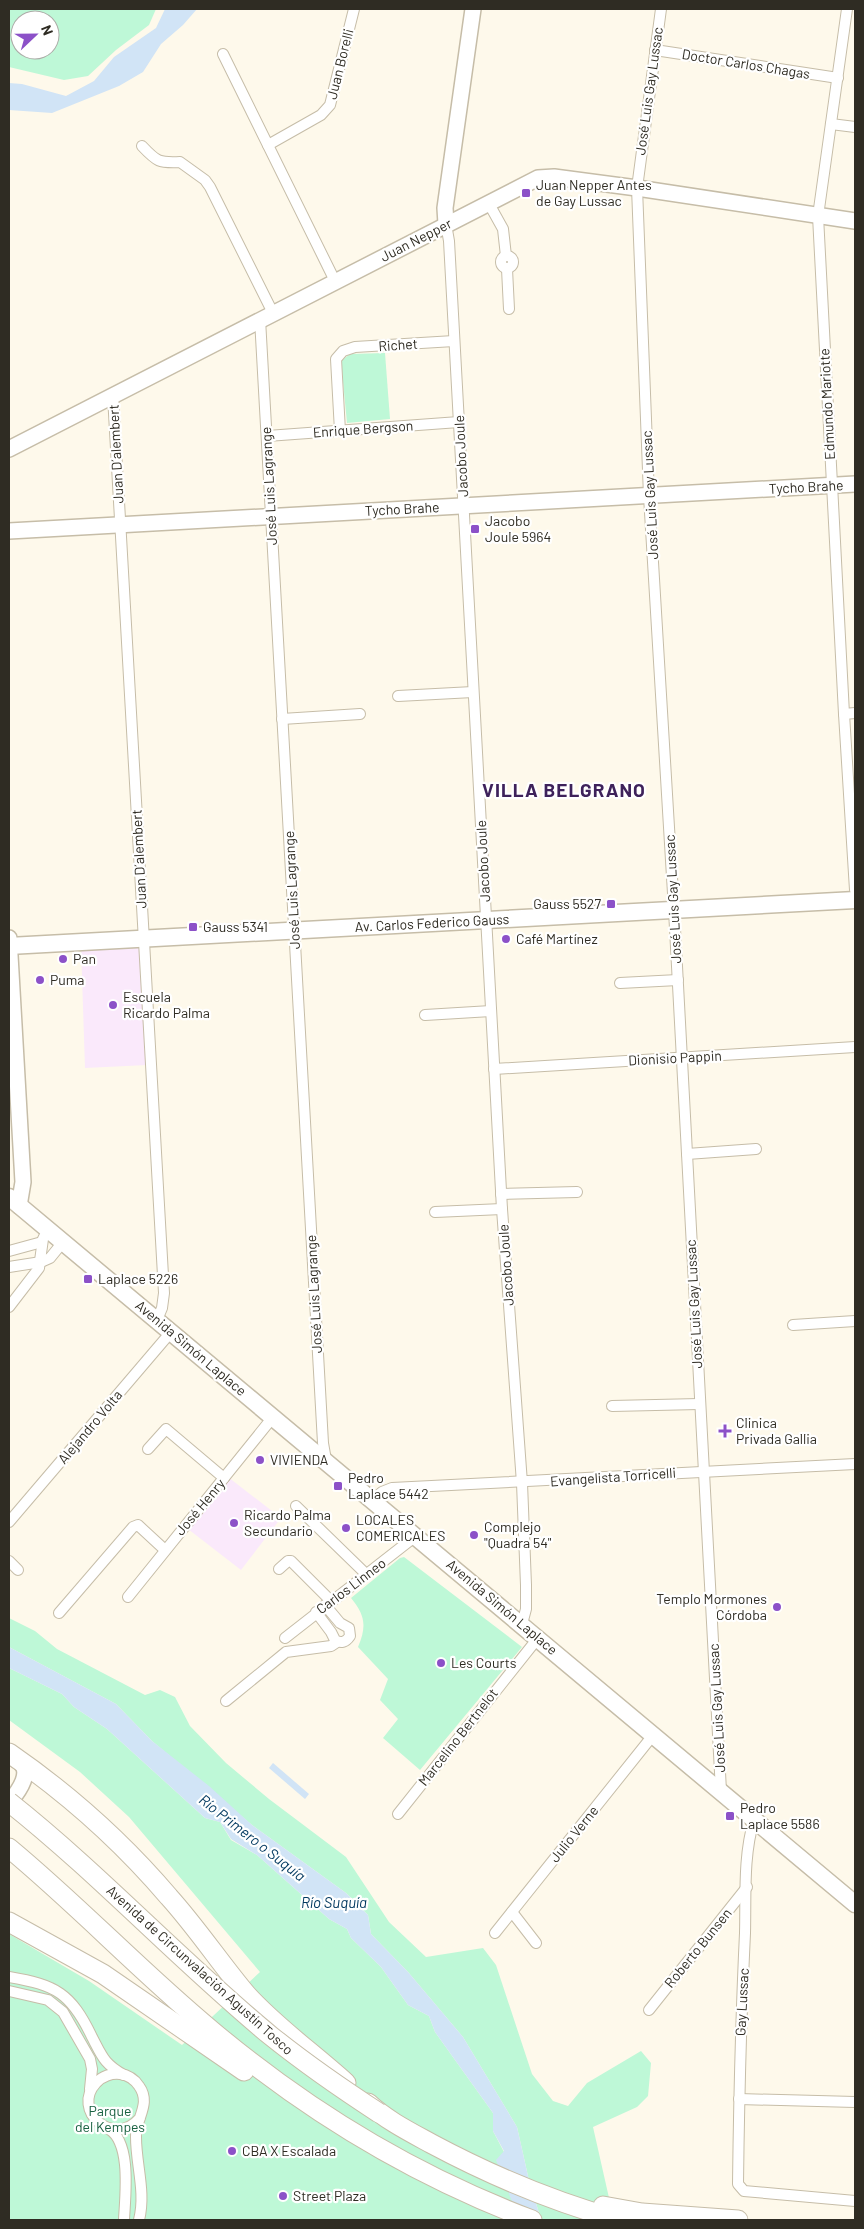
<svg xmlns="http://www.w3.org/2000/svg" width="864" height="2229" font-family="Barlow,sans-serif">
<style>
.education{fill:#fae9fb}
.green{fill:#bef8d7;fill-rule:evenodd}
.water{fill:#d1e4f6}
.lines{fill:none;stroke-linecap:round;stroke-linejoin:round}
.street-casing{stroke:#c6bda8;stroke-width:12}
.secondary-casing{stroke:#c6bda8;stroke-width:18}
.primary-casing{stroke:#c6bda8;stroke-width:19}
.highway-casing{stroke:#c6bda8;stroke-width:21}
.street{stroke:#fff;stroke-width:10}
.secondary{stroke:#fff;stroke-width:15}
.primary{stroke:#fff;stroke-width:16}
.highway{stroke:#fff;stroke-width:19}
.highway-bridge-casing{stroke:#c6bda8;stroke-width:21;stroke-linecap:butt}
.highway-bridge{stroke:#fff;stroke-width:19}
.poi-dot{fill:#8c51c8;stroke:#fff;stroke-width:2}
.labels{text-anchor:middle;stroke-width:4.5;stroke-linejoin:round;paint-order:stroke}
.street-label{font-size:14px;fill:#2f2c23;stroke:#fff}
.poi-label{font-size:14px;fill:#2f2c23;stroke:#fff;text-anchor:start}
.park-label{font-size:14px;fill:#1a6242;stroke:#fff}
.water-label{font-size:15px;font-style:italic;fill:#00385f;stroke:#fff}
.district-label{font-size:19px;font-weight:bold;letter-spacing:1px;fill:#3e225b;stroke:#fff}
</style>
<rect width="100%" height="100%" fill="#fef9eb"/>
<!-- education -->
<g class="education">
<path d="M139 943 147 1065 85 1068 81 946Z"/>
<path d="M228 1477 281 1518 241 1570 188 1529Z"/>
</g>
<!-- green -->
<g class="green">
<path d="M9 9H156L149 25 116 50 88 76 64 80 9 67ZM20 20H50V50H20Z"/>
<path d="M385 353 390 419 347 423 341 361 350 354Z"/>
<path d="M404 1557 522 1647 420 1770 383 1738 398 1719 380 1700 388 1679 358 1647C367 1626 365 1615 351 1598L400 1558Z"/>
<path d="M9 1618 35 1631 57 1649 145 1695 160 1690 175 1697 190 1726 226 1763 269 1799 346 1857 389 1922 426 1957 483 1948 496 1965 532 2074 553 2101 568 2106 587 2083 641 2051 651 2063 648 2096 637 2107 593 2127 614 2220H541L528 2176 517 2127 463 2037 408 1972 371 1934 368 1915 346 1893 252 1825 152 1741 116 1704 9 1647Z"/>
<path d="M9 1668 62 1694 74 1707 107 1729 205 1818 220 1822 231 1840 257 1855 329 1919 347 1929 351 1938 381 1967 408 2005 429 2016 435 2032 493 2113V2131L504 2152 519 2220H9V1934L89 1981 182 2045 260 1972 129 1817 80 1772 9 1720Z"/>
</g>
<!-- water -->
<g class="water">
<path d="M165 9H197L183 25 161 44 143 72 119 86 52 113 9 110V83L22 84 66 96 94 81 114 57 156 28Z"/>
<path d="M9 1647 116 1704 152 1741 209 1786 252 1825 346 1893 368 1915 371 1934 408 1972 463 2037 517 2127 528 2176 541 2220H519L496 2160 504 2151 493 2131V2113L435 2032 429 2016 408 2005 381 1967 351 1938 347 1929 329 1919 257 1855 231 1839 220 1822 205 1818 107 1729 74 1707 62 1694 9 1668Z"/>
<path d="M273 1763 309 1794 305 1799 269 1768Z"/>
</g>
<g class="lines">
<!-- street casing -->
<g class="street-casing">
<g id="street">
<path d="M661 9 637 188 649 496 674 910 721 1791"/>
<path d="M847 9 818 216 844 714 855 890"/>
<path d="M655 50 838 78"/>
<path d="M223 54 335 281"/>
<path d="M831 124 855 127"/>
<path d="M268 145 321 115 330 105 354 9"/>
<path d="M142 146C157 162 159 163 180 162L205 180 210 187 273 313"/>
<path d="M488 202 503 229 506 256"/>
<path d="M446 224 449 241 502 1209 522 1483 526 1585V1609L522 1624"/>
<circle cx="507" cy="262" r="6"/>
<path d="M507 269 509 309"/>
<path d="M260 319 323 1443 326 1460"/>
<path d="M113 396 164 1293 162 1308 157 1320"/>
<path d="M340 431 336 359 343 351 355 347 454 341"/>
<path d="M267 436 459 422"/>
<path d="M398 696 473 692"/>
<path d="M844 714 855 713"/>
<path d="M282 719 360 714"/>
<path d="M620 983 678 980"/>
<path d="M425 1015 491 1011"/>
<path d="M494 1069 855 1047"/>
<path d="M687 1154 756 1149"/>
<path d="M501 1194 577 1192"/>
<path d="M435 1212 502 1209"/>
<path d="M9 1251 42 1242"/>
<path d="M9 1267 41 1262 50 1258 63 1242"/>
<path d="M9 1307 39 1268 43 1239 48 1229"/>
<path d="M793 1325 855 1321"/>
<path d="M612 1406 699 1404"/>
<path d="M148 1449 166 1429 224 1478"/>
<path d="M373 1500 382 1492 392 1488 855 1464"/>
<path d="M296 1506 367 1575"/>
<path d="M9 1522 171 1332"/>
<path d="M9 1561 18 1570"/>
<path d="M279 1569 288 1561H291L330 1600"/>
<path d="M128 1597 273 1417"/>
<path d="M316 1612 331 1632 335 1640C341 1644 346 1642 350 1636L349 1628 340 1623 325 1605"/>
<path d="M59 1613 133 1527 138 1525 165 1550"/>
<path d="M285 1638 417 1535"/>
<path d="M226 1701 286 1652 331 1646 337 1642"/>
<path d="M398 1814 538 1638"/>
<path d="M754 1820C743 1856 746 1897 745 1933 741 2017 739 2100 738 2184L744 2191 855 2201"/>
<path d="M512 1912 536 1943"/>
<path d="M495 1933 654 1734"/>
<path d="M9 1977C56 1985 71 1993 92 2037 102 2056 104 2064 124 2075"/>
<path d="M9 1991 48 2000 63 2012 90 2059 92 2069 90 2089"/>
<path d="M649 2010 747 1887"/>
<path d="M739 2099 855 2102"/>
<path d="M109 2129C132 2143 125 2197 124 2220"/>
<path d="M139 2220C146 2192 136 2165 136 2137 135 2119 152 2104 139 2086 135 2080 128 2075 120 2074 112 2073 102 2076 96 2083 71 2110 113 2149 140 2118"/>
</g>
</g>
<!-- secondary casing -->
<g class="secondary-casing">
<g id="secondary">
<path d="M446 224 445 208 473 9"/>
<path d="M9 449 538 178 554 177 637 188 855 221"/>
<path d="M9 531 855 484"/>
<path d="M9 938 23 1182 19 1206"/>
<path d="M9 1803C18 1792 36 1769 15 1759"/>
</g>
</g>
<!-- primary casing -->
<g class="primary-casing">
<g id="primary">
<path d="M9 946 855 900"/>
<path d="M9 1197 855 1904"/>
</g>
</g>
<!-- highway casing -->
<g class="highway-casing">
<g id="highway">
<path d="M9 1753C67 1793 123 1843 169 1897 197 1928 220 1963 247 1995 277 2028 313 2053 346 2083"/>
<path d="M9 1848C79 1906 141 1972 211 2030 306 2110 415 2176 532 2220"/>
<path d="M9 1922 103 1974 244 2071"/>
<path d="M368 2103C386 2120 410 2132 432 2144 492 2176 554 2202 619 2220"/>
<path d="M603 2206 642 2213 738 2220"/>
</g>
</g>
<!-- street -->
<use href="#street" class="street"/>
<!-- secondary -->
<use href="#secondary" class="secondary"/>
<!-- primary -->
<use href="#primary" class="primary"/>
<!-- highway -->
<use href="#highway" class="highway"/>
<!-- highway-bridge casing -->
<g class="highway-bridge-casing">
<path id="highway-bridge" d="M9 1802C101 1875 181 1962 271 2036 306 2064 342 2089 379 2113"/>
</g>
<!-- highway-bridge -->
<use href="#highway-bridge" class="highway-bridge"/>
</g>
<!-- markers -->
<g class="poi-dot">
<rect x="521" y="188" width="10" height="10" rx="2.5"/>
<rect x="470" y="524" width="10" height="10" rx="2.5"/>
<rect x="606" y="899" width="10" height="10" rx="2.5"/>
<rect x="188" y="922" width="10" height="10" rx="2.5"/>
<circle cx="506" cy="939" r="5"/>
<circle cx="63" cy="959" r="5"/>
<circle cx="40" cy="980" r="5"/>
<circle cx="113" cy="1005" r="5"/>
<rect x="83" y="1274" width="10" height="10" rx="2.5"/>
<path d="M722.5 1423.5h5v5h5v5h-5v5h-5v-5h-5v-5h5z"/>
<circle cx="260" cy="1460" r="5"/>
<rect x="333" y="1481" width="10" height="10" rx="2.5"/>
<circle cx="234" cy="1523" r="5"/>
<circle cx="346" cy="1528" r="5"/>
<circle cx="474" cy="1535" r="5"/>
<circle cx="777" cy="1607" r="5"/>
<circle cx="441" cy="1663" r="5"/>
<rect x="725" y="1811" width="10" height="10" rx="2.5"/>
<circle cx="232" cy="2151" r="5"/>
<circle cx="283" cy="2196" r="5"/>
</g>
<g class="labels">
<!-- street labels -->
<g class="street-label">
<text transform="translate(340 64) rotate(-76)" y="5">Juan Borelli</text>
<text transform="translate(746 64) rotate(9)" y="5">Doctor Carlos Chagas</text>
<text transform="translate(649 91) rotate(-82)" y="5">José Luis Gay Lussac</text>
<text transform="translate(416 240) rotate(-27)" y="5">Juan Nepper</text>
<text transform="translate(398 345) rotate(-4)" y="5">Richet</text>
<text transform="translate(827 404) rotate(-93)" y="5">Edmundo Mariotte</text>
<text transform="translate(363 429) rotate(-4)" y="5">Enrique Bergson</text>
<text transform="translate(116 454) rotate(-93)" y="5">Juan D´alembert</text>
<text transform="translate(461 456) rotate(-93)" y="5">Jacobo Joule</text>
<text transform="translate(269 486) rotate(-93)" y="5">José Luis Lagrange</text>
<text transform="translate(806 487) rotate(-3)" y="5">Tycho Brahe</text>
<text transform="translate(650 495) rotate(-93)" y="5">José Luis Gay Lussac</text>
<text transform="translate(402 509) rotate(-3)" y="5">Tycho Brahe</text>
<text transform="translate(139 859) rotate(-93)" y="5">Juan D´alembert</text>
<text transform="translate(483 861) rotate(-93)" y="5">Jacobo Joule</text>
<text transform="translate(292 890) rotate(-93)" y="5">José Luis Lagrange</text>
<text transform="translate(673 899) rotate(-93)" y="5">José Luis Gay Lussac</text>
<text transform="translate(432 923) rotate(-3)" y="5">Av. Carlos Federico Gauss</text>
<text transform="translate(675 1058) rotate(-3)" y="5">Dionisio Pappin</text>
<text transform="translate(506 1265) rotate(-94)" y="5">Jacobo Joule</text>
<text transform="translate(314 1294) rotate(-93)" y="5">José Luis Lagrange</text>
<text transform="translate(694 1304) rotate(-93)" y="5">José Luis Gay Lussac</text>
<text transform="translate(191 1348) rotate(40)" y="5">Avenida Simón Laplace</text>
<text transform="translate(90 1427) rotate(-50)" y="5">Alejandro Volta</text>
<text transform="translate(613 1477) rotate(-4)" y="5">Evangelista Torricelli</text>
<text transform="translate(200 1507) rotate(-50)" y="5">José Henry</text>
<text transform="translate(351 1586) rotate(-37)" y="5">Carlos Linneo</text>
<text transform="translate(502 1607) rotate(40)" y="5">Avenida Simón Laplace</text>
<text transform="translate(717 1708) rotate(-93)" y="5">José Luis Gay Lussac</text>
<text transform="translate(458 1737) rotate(-52)" y="5">Marcelino Bertnelot</text>
<text transform="translate(574 1834) rotate(-51)" y="5">Julio Verne</text>
<text transform="translate(698 1948) rotate(-51)" y="5">Roberto Bunsen</text>
<text transform="translate(200 1970) rotate(42)" y="5">Avenida de Circunvalación Agustín Tosco</text>
<text transform="translate(742 2002) rotate(-87)" y="5">Gay Lussac</text>
</g>
<!-- poi labels -->
<g class="poi-label">
<text x="536" y="190">Juan Nepper Antes<tspan x="536" dy="16">de Gay Lussac</tspan></text>
<text x="485" y="526">Jacobo<tspan x="485" dy="16">Joule 5964</tspan></text>
<text x="601" y="909" text-anchor="end">Gauss 5527</text>
<text x="203" y="932">Gauss 5341</text>
<text x="516" y="944">Café Martínez</text>
<text x="73" y="964">Pan</text>
<text x="50" y="985">Puma</text>
<text x="123" y="1002">Escuela<tspan x="123" dy="16">Ricardo Palma</tspan></text>
<text x="98" y="1284">Laplace 5226</text>
<text x="736" y="1428">Clinica<tspan x="736" dy="16">Privada Gallia</tspan></text>
<text x="270" y="1465">VIVIENDA</text>
<text x="348" y="1483">Pedro<tspan x="348" dy="16">Laplace 5442</tspan></text>
<text x="244" y="1520">Ricardo Palma<tspan x="244" dy="16">Secundario</tspan></text>
<text x="356" y="1525">LOCALES<tspan x="356" dy="16">COMERICALES</tspan></text>
<text x="484" y="1532">Complejo<tspan x="484" dy="16">"Quadra 54"</tspan></text>
<text x="767" y="1604" text-anchor="end">Templo Mormones<tspan x="767" dy="16">Córdoba</tspan></text>
<text x="451" y="1668">Les Courts</text>
<text x="740" y="1813">Pedro<tspan x="740" dy="16">Laplace 5586</tspan></text>
<text x="242" y="2156">CBA X Escalada</text>
<text x="293" y="2201">Street Plaza</text>
</g>
<!-- park labels -->
<g class="park-label">
<text x="110" y="2116">Parque<tspan x="110" dy="16">del Kempes</tspan></text>
</g>
<!-- water labels -->
<g class="water-label">
<text transform="translate(252 1838) rotate(38)" y="5">Río Primero o Suquía</text>
<text x="334" y="1908">Río Suquía</text>
</g>
<!-- district labels -->
<g class="district-label">
<text x="564" y="797">VILLA BELGRANO</text>
</g>
</g>
<!-- border -->
<rect width="864" height="2229" fill="none" stroke="#2f2c23" stroke-width="20"/>
<!-- north arrow -->
<g transform="translate(35 35) rotate(68)"><circle r="24" fill="#ffffff" stroke="#acaba7"/>
<path d="M0-4L9 19L0 12L-9 19Z" fill="#8c51c8"/>
<text y="-8" font-size="14" font-weight="bold" text-anchor="middle" fill="#2f2c23">N</text>
</g>
</svg>
